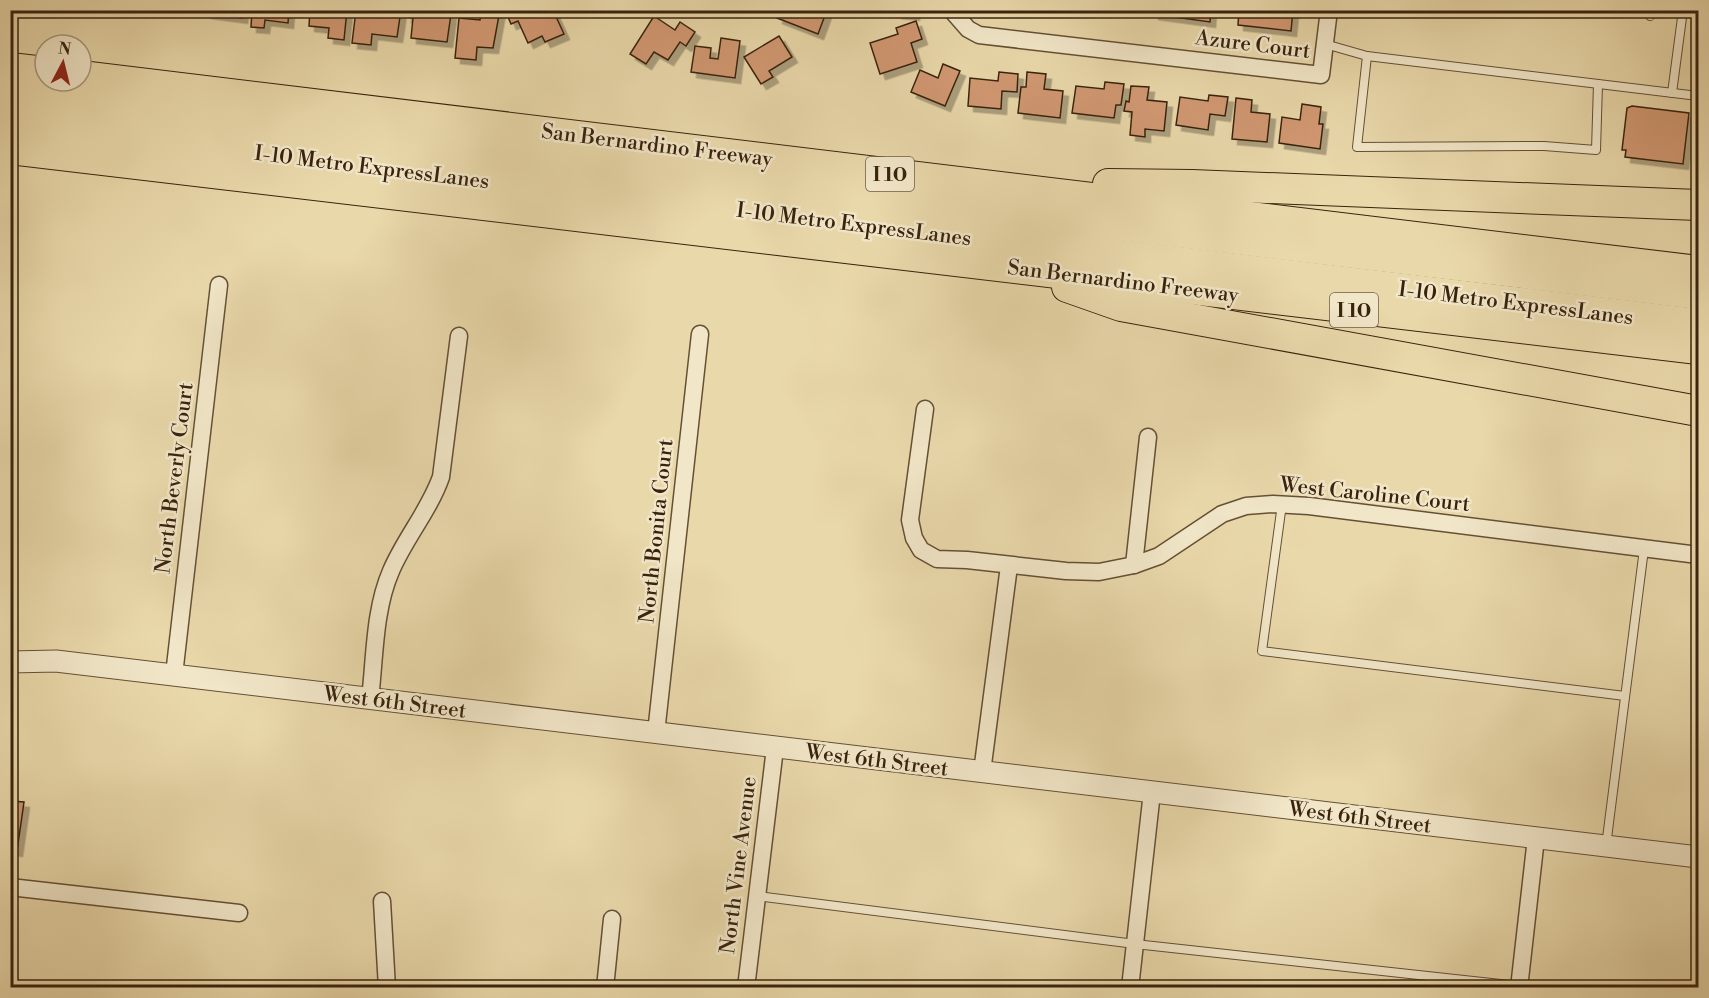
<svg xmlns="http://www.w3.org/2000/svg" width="1709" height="998" font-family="'Libre Bodoni',serif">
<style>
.building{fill:#d19872;stroke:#39230e;stroke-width:1.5;filter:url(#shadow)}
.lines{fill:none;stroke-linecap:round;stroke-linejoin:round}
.service-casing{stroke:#655035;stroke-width:10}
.minor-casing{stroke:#655035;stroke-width:19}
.tertiary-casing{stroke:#655035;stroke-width:23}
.motorway-casing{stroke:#39230e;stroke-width:32}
.service{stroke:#f1e6c8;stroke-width:8}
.minor{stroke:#f1e6c8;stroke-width:16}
.tertiary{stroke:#f1e6c8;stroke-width:21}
.motorway{stroke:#e9d8aa;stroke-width:30}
.labels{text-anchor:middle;stroke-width:5;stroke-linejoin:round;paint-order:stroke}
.shield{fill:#f1e6c8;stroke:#705e46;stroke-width:1.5}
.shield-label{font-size:20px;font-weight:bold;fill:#39230e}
.street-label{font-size:21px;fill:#39230e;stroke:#f1e6c8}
</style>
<defs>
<filter id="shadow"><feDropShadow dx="5.5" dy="5.5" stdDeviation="0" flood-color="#0004"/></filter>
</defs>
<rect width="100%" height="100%" fill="#e9d8aa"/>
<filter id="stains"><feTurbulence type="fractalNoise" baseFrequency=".00333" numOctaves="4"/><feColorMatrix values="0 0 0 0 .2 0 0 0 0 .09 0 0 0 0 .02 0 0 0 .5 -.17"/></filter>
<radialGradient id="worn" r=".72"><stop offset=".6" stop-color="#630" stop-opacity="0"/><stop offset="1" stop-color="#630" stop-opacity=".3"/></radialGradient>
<!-- building -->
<g class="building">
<path d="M206 10H243L242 18 206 13Z"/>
<path d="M252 10H289L288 23 265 20 264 28 251 27Z"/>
<path d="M310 10H347L344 40 328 38 329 28 309 26Z"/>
<path d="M356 10H401L397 37 372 34 371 45 352 43Z"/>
<path d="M407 10 451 14 447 42 411 38 413 18 406 17Z"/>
<path d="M481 10H500L493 48 477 47 476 60 455 58 459 18 480 20Z"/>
<path d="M505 10H553L564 34 545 42 542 36 528 43 518 21 511 24Z"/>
<path d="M780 10H827L818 34 777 18Z"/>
<path d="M896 10H914V15L896 13Z"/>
<path d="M1154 10H1211L1210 22 1153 14Z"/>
<path d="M1239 10H1293L1291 31 1238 25Z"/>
<path d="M654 16 675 30 680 22 695 32 686 46 680 42 668 60 654 52 646 64 630 54Z"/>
<path d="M916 21 922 39 911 43 917 62 880 74 870 43 898 34 896 28Z"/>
<path d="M779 36 792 57 769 71 773 77 761 84 744 57Z"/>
<path d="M721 38 740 41 735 78 691 72 695 46 711 48 710 58 718 59Z"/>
<path d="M943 64 960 71 945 106 911 92 920 70 938 78Z"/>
<path d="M999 72 1018 74 1017 92 1002 91 1001 109 968 106 970 78 998 81Z"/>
<path d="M1027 72 1046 74 1044 89 1063 91 1060 118 1018 113 1021 87H1026Z"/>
<path d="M1105 82 1124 84 1121 105H1116L1114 118 1072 113 1076 86 1104 89Z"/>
<path d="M1131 86 1149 87 1147 100 1167 102 1164 131 1145 129V137L1130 135 1132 112 1124 111 1126 101 1129 102Z"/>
<path d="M1209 95 1228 97 1225 116 1210 114 1208 130 1176 125 1180 97 1208 101Z"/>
<path d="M1236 98 1252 100 1251 112 1270 114 1267 142 1232 139Z"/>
<path d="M1302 104 1321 107 1319 124H1323L1320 149 1279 143 1282 117 1300 120Z"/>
<path d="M1632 106 1689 113 1683 164 1625 157 1626 150H1622L1627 108Z"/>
<path d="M10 801 24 802 17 851 10 850Z"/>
</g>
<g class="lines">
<!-- service casing -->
<g class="service-casing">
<g id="service">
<path d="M1650 16 1651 10"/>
<path d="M1325 44 1367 56 1698 96"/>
<path d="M1367 56 1357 147 1544 146 1596 150 1598 84"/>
<path d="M1672 93 1683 10"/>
<path d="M1282 504 1262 651 1625 696"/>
<path d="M1606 846 1644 549"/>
<path d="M757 896 1135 944 1519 986"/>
<path d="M1606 988 1620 985 1638 988"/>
</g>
</g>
<!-- minor casing -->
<g class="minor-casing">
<g id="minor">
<path d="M954 10V13L968 29 979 35 1321 75 1329 10"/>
<path d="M925 409 910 520 914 538 921 550 937 559 967 560 1066 571 1099 572 1134 565 1159 556 1222 514 1246 506 1273 504 1309 506 1698 555"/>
<path d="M1134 565 1148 437"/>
<path d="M174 675 219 285"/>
<path d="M370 699C375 657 374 610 391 571 405 538 429 511 441 477L459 336"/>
<path d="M656 733 700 334"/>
<path d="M982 772 1009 566"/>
<path d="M10 887 239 913"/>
<path d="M382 901 387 988"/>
<path d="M605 988 612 919"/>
<path d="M746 988 775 748"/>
<path d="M1130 988 1152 792"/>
<path d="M1519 988 1536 838"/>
</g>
</g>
<!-- tertiary casing -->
<g class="tertiary-casing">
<path id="tertiary" d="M10 662 56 661 1698 857"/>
</g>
<!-- motorway casing -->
<g class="motorway-casing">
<g id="motorway">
<path d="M10 68 45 72"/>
<path d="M81 76 1698 271"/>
<path d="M10 93 1698 294"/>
<path d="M10 122 1698 324"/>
<path d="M10 149 1698 349"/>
<path d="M1108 184 1192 185 1698 205"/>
<path d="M1067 287 1121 306 1698 411"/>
</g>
</g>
<!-- service -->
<use href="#service" class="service"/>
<!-- minor -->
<use href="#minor" class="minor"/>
<!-- tertiary -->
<use href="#tertiary" class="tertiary"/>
<!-- motorway -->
<use href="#motorway" class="motorway"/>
</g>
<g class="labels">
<!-- shield labels -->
<g class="shield">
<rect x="866" y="157" width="48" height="34" rx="4.5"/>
<rect x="1330" y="293" width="48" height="34" rx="4.5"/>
</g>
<g class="shield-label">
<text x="890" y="181">I 10</text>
<text x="1354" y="317">I 10</text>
</g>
<!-- street labels -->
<g class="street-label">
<text transform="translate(1253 44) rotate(7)" y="7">Azure Court</text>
<text transform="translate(657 145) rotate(7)" y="7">San Bernardino Freeway</text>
<text transform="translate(372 167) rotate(7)" y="7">I-10 Metro ExpressLanes</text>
<text transform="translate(854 224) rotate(7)" y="7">I-10 Metro ExpressLanes</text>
<text transform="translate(1123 281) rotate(7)" y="7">San Bernardino Freeway</text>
<text transform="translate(1516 303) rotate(7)" y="7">I-10 Metro ExpressLanes</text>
<text transform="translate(174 478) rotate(-83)" y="7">North Beverly Court</text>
<text transform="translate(1375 494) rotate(6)" y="7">West Caroline Court</text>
<text transform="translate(656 531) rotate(-84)" y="7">North Bonita Court</text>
<text transform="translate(395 702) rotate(7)" y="7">West 6th Street</text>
<text transform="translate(877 760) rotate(7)" y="7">West 6th Street</text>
<text transform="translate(1360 817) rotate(7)" y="7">West 6th Street</text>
<text transform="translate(738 865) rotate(-83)" y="7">North Vine Avenue</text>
</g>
</g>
<!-- margin -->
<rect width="1709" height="998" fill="none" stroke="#e9d8aa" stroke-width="36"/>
<rect x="12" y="12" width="1685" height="974" fill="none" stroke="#39230e" stroke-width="3"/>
<rect x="18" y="18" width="1673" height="962" fill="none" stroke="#39230e" stroke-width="1.5"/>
<!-- north arrow -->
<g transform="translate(63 63) rotate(7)"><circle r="28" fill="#f1e6c8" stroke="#a7987e" stroke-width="1.5"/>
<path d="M0-4.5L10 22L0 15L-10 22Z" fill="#8f2418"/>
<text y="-9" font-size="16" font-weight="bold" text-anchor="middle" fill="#39230e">N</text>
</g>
<rect width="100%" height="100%" filter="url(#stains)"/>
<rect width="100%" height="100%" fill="url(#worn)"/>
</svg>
